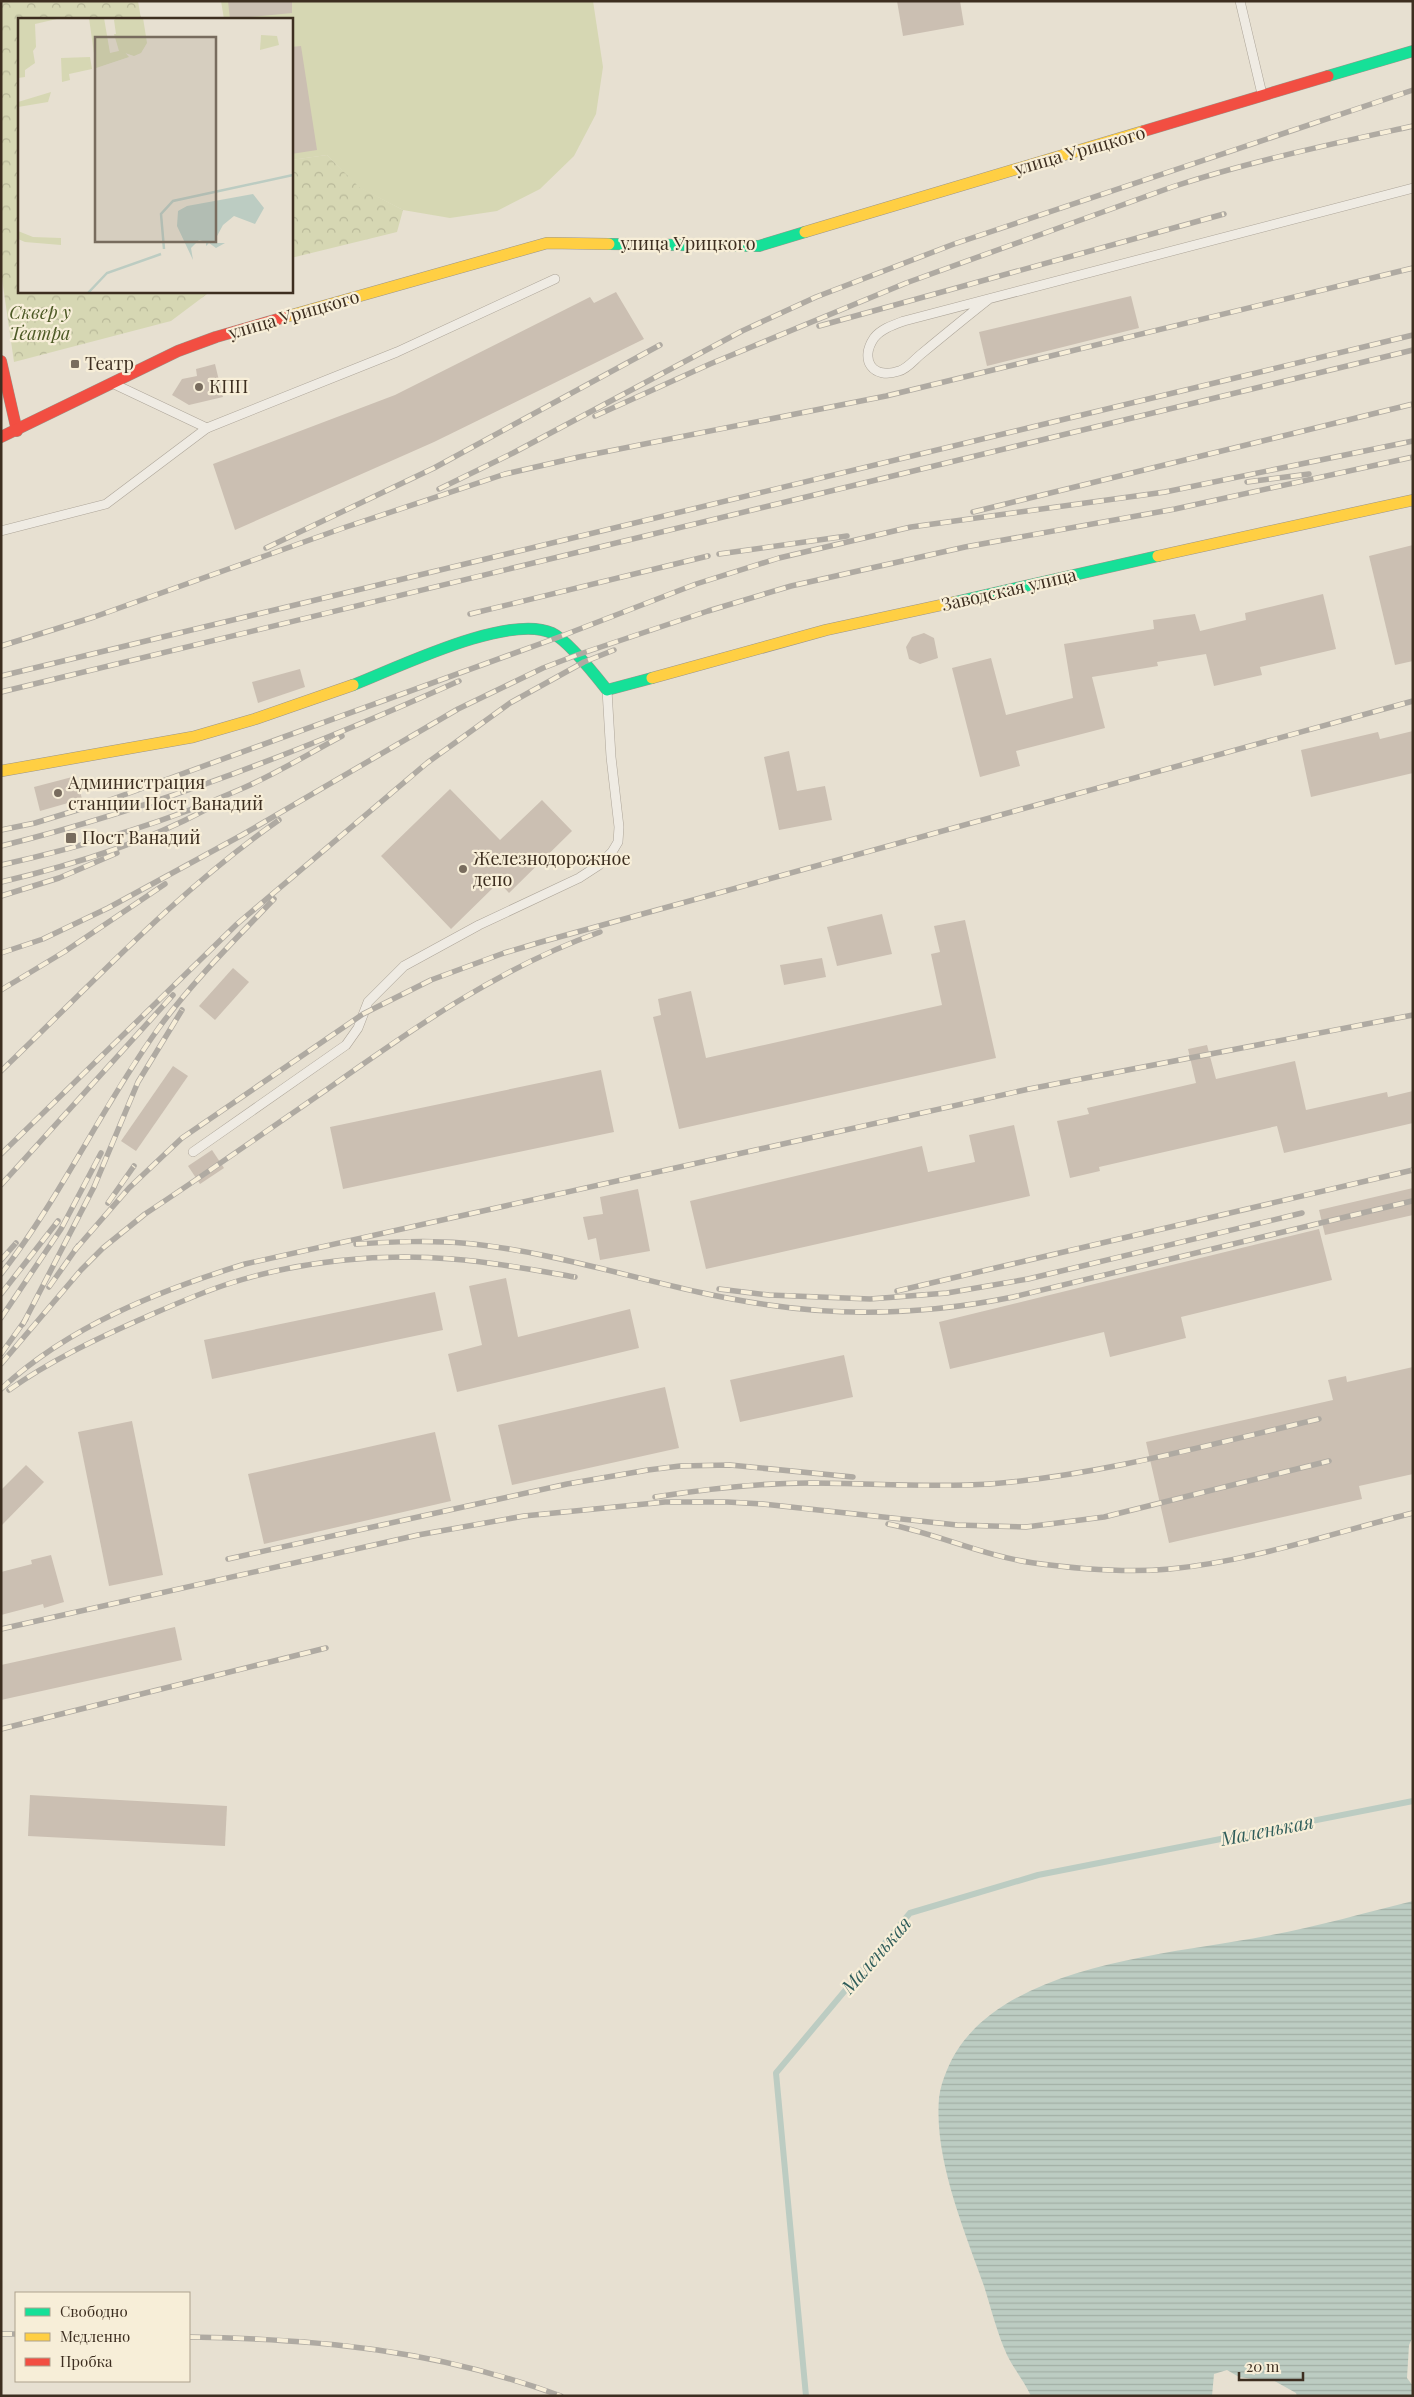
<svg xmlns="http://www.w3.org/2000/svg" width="1414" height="2397" font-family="'Playfair Display',serif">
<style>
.park{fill:url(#park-crowns)}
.pitch{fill:#d6d7b3}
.water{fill:url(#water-rules)}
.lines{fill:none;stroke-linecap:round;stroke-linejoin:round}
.stream{stroke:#bcccc2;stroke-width:6}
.building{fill:#cbbfb2}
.lane-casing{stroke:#ada599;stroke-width:10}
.fast-casing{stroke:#9c958a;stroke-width:12}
.slow-casing{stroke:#9c958a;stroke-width:12}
.jam-casing{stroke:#9c958a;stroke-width:12}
.lane{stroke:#efebe3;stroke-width:9}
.fast{stroke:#16e098;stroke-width:11}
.slow{stroke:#ffcf43;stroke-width:11}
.jam{stroke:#f24e42;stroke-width:11}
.rail-casing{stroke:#afaaa2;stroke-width:5.5}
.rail{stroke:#f7eed8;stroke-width:4;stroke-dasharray:11;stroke-linecap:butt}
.poi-dot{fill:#786c5e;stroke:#f7eed8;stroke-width:2}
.labels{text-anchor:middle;stroke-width:4.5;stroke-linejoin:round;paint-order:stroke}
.street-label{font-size:18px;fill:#3d2e20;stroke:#f7eed8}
.park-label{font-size:18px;font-style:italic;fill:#4d5a26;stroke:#f7eed8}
.poi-label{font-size:18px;fill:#3d2e20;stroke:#f7eed8;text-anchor:start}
.water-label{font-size:19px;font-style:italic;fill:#2f5d5a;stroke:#f7eed8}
.inset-river{fill:none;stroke:#bcccc2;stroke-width:2.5}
.view{fill:#786c5e;fill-opacity:0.15;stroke:#786c5e;stroke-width:2.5}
.inset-edge{fill:none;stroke:#3d2e20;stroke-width:2.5}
</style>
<defs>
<pattern id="park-crowns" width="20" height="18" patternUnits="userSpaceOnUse" patternTransform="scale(1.25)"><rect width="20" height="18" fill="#d6d7b3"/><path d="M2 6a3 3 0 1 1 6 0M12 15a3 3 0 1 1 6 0" fill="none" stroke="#b9b99a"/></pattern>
<pattern id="water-rules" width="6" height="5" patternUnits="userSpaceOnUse" patternTransform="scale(1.25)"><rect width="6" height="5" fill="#bcccc2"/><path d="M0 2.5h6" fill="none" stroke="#a2b0a6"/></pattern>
</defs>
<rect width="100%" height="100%" fill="#e7e0d1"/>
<!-- park -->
<g class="park">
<path d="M1 1H138L141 19H19V291H211L171 321 14 362 1 272Z"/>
<path d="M327 155 361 188 403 210 397 232 291 258V160Z"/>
</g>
<!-- pitch -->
<path class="pitch" d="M221 1H593L603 67 596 114 574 156 540 189 497 211 450 218 403 210 360 188 327 155 291 160V19H224Z"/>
<!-- water -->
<path class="water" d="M1413 1901V2337L1409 2345 1407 2378 1413 2386V2396H1297L1296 2393 1271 2379 1260 2380 1239 2377 1227 2370 1214 2374 1212 2396H1031C1024 2381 1014 2369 1007 2355 997 2333 991 2308 984 2286 964 2229 934 2159 939 2098 940 2089 943 2079 947 2070 990 1964 1169 1955 1266 1936 1316 1927 1364 1913 1413 1901Z"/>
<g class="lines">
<!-- stream -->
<path class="stream" d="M806 2396 776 2073 910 1913 1038 1875 1413 1801"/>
</g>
<!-- building -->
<g class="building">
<path d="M228 1H292V13L230 19Z"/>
<path d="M897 1H960L964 25 903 36Z"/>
<path d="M301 46 317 150 291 154V47Z"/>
<path d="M616 292 644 339 434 442 235 530 213 464 395 395 590 297 594 303Z"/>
<path d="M1131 296 1139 328 987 366 979 332Z"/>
<path d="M215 364 223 397 189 405 172 395 182 379 197 376 196 369Z"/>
<path d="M1413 545V661L1395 665 1369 556Z"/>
<path d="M1323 594 1336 649 1260 667 1262 675 1214 686 1206 654 1157 662 1158 666 1092 677 1105 728 1016 751 1020 766 980 777 952 668 991 658 1006 715 1073 698 1064 644 1154 629 1153 620 1195 614 1200 631 1246 620 1245 613Z"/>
<path d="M924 633 934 638 938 658 920 664 909 659 906 647 912 637Z"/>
<path d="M300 669 305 687 258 703 252 682Z"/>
<path d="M1413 731V773L1311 797 1301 750 1378 732 1380 739Z"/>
<path d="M789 751 797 791 825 786 832 820 779 830 764 757Z"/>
<path d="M76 776 82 799 40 811 34 787Z"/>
<path d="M450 789 500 840 542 800 572 831 509 893 499 882 451 929 381 856Z"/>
<path d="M882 914 892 954 837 966 827 927Z"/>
<path d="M965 920 996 1058 679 1129 653 1017 661 1015 658 999 691 991 706 1058 942 1005 931 954 940 952 934 926Z"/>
<path d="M822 958 826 977 784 985 780 965Z"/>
<path d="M233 968 249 982 215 1020 199 1006Z"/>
<path d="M1207 1045 1216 1079 1295 1061 1306 1110 1387 1092 1388 1097 1413 1091V1123L1284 1153 1277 1126 1099 1167 1100 1171 1070 1178 1057 1121 1089 1114 1087 1108 1196 1083 1188 1049Z"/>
<path d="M173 1066 188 1076 136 1151 121 1141Z"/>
<path d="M601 1070 614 1132 343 1189 330 1127Z"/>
<path d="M1014 1125 1030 1196 706 1269 690 1201 922 1146 928 1172 975 1162 969 1135Z"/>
<path d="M212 1150 224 1168 200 1184 188 1166Z"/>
<path d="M1413 1188V1215L1325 1235 1319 1210Z"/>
<path d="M638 1189 650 1251 600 1260 596 1238 588 1240 583 1217 603 1214 600 1197Z"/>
<path d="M1319 1229 1332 1280 1181 1317 1186 1338 1110 1357 1104 1332 950 1369 939 1322Z"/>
<path d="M506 1278 518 1337 630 1309 639 1348 457 1392 448 1354 482 1345 469 1286Z"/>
<path d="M435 1292 443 1330 212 1379 204 1340Z"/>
<path d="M844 1355 853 1397 740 1422 730 1380Z"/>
<path d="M1413 1367V1474L1359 1486 1362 1499 1169 1543 1146 1442 1333 1400 1328 1380 1346 1376 1347 1382Z"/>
<path d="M665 1387 679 1448 512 1485 498 1425Z"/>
<path d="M132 1421 163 1575 109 1586 78 1432Z"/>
<path d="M435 1432 451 1501 264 1544 248 1474Z"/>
<path d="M26 1465 44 1482 1 1526V1490Z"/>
<path d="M51 1555 64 1602 44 1608 43 1604 1 1615V1572L32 1564 31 1560Z"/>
<path d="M175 1627 182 1660 1 1700V1665Z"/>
<path d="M30 1795 227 1806 225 1846 28 1836Z"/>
</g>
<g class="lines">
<!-- lane casing -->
<g class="lane-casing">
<g id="lane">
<path d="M1240 1 1262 94"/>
<path d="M989 299C966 317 943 336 920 355 914 360 907 369 899 371 873 380 859 360 874 338 881 329 893 325 904 321L1413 188"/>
<path d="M116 385 207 428"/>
<path d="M1 531 106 504 207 428 397 352 555 279"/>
<path d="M193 1152 346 1045 358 1028 368 1002 404 966 479 925 579 878 599 865 612 852 618 842 619 827 611 757 607 690"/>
</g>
</g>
<!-- fast casing -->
<g class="fast-casing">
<g id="fast">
<path d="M1328 76 1413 51"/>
<path d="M609 244 759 246 805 232"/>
<path d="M955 602 1158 556"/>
<path d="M353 685C397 668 508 613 552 633 567 640 596 676 607 690L652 678"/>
</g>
</g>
<!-- slow casing -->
<g class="slow-casing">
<g id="slow">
<path d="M805 232 1144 131"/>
<path d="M285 317 547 243 609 244"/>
<path d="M1158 556 1413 500"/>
<path d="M652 678 826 630 955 602"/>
<path d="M1 771 193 737 255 719 353 685"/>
</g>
</g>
<!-- jam casing -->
<g class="jam-casing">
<g id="jam">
<path d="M1144 131 1328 76"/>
<path d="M1 361 17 431"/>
<path d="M1 437 178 351 216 337 285 317"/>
</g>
</g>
<!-- lane -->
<use href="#lane" class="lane"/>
<!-- fast -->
<use href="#fast" class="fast"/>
<!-- slow -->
<use href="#slow" class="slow"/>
<!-- jam -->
<use href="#jam" class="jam"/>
<!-- rail casing -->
<g class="rail-casing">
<g id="rail">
<path d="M819 326 1224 214"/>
<path d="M595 416 710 364 906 283 1172 187C1251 161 1332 144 1413 126"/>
<path d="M1247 482 1309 474"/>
<path d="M439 489 513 453 742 331 816 297 954 244 1413 90"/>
<path d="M973 512 1413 404"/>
<path d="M266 548 434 468 660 345"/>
<path d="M719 554 847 536"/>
<path d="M470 614 708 556"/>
<path d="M1 646 94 617 343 528 505 474 579 457 886 396 1413 268"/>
<path d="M1 676 1413 335"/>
<path d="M1 692 1413 350"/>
<path d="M1 830 35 823 110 800 559 637 696 584 779 558 911 527 1165 492 1413 441"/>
<path d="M1 846C159 807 311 747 459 681"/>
<path d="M1 865C82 847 164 823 241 789 276 774 308 754 342 736"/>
<path d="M1 882C69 866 144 843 205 810"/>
<path d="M1 896 59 878 117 853"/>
<path d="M1 953 43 939 108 908 242 835 458 709 543 668 577 655 708 611 791 586 965 547 1175 509 1413 457"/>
<path d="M1 990 64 952 165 884"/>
<path d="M1 1071C91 985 176 892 279 820"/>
<path d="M1 1154 237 924 427 763 510 703 584 662 614 650"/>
<path d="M1 1185 173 995"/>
<path d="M108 1203 134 1166"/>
<path d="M356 1244C391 1242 427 1240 462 1243 566 1252 666 1291 769 1305 849 1317 934 1313 1013 1297L1412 1201"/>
<path d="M75 1250 129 1188 182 1138 363 1014 431 980 504 953 541 942 1413 701"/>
<path d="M1 1260 16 1243"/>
<path d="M1 1274C61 1197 101 1108 158 1029 192 982 234 941 274 899"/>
<path d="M49 1287 78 1246"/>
<path d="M719 1289 769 1295 870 1299 947 1293 1028 1279 1302 1213"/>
<path d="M897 1291 1413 1170"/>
<path d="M1 1294 58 1221"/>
<path d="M1 1318 61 1229 101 1153"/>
<path d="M23 1324 94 1187 138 1082 182 1010"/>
<path d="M1 1354 26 1319"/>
<path d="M1 1364 81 1270 103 1248 145 1214C207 1173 268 1130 329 1088 415 1027 501 967 600 932"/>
<path d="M1 1389C69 1326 158 1291 245 1264L1029 1089 1413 1015"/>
<path d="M9 1390C50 1361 94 1340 139 1320 169 1307 199 1293 231 1283 300 1261 379 1253 452 1259 493 1262 534 1270 575 1277"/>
<path d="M655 1497C706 1489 757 1483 809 1483 869 1483 930 1488 990 1484 1102 1475 1211 1444 1319 1419"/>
<path d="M888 1524C938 1534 984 1556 1034 1563 1078 1569 1126 1573 1170 1569 1253 1561 1332 1533 1413 1513"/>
<path d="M228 1559 567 1484 648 1470 680 1466 730 1465 853 1477"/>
<path d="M1 1629 418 1535 524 1516 665 1502H727L763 1504 957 1525 1026 1527 1104 1517 1329 1461"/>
<path d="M1 1729 326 1648"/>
<path d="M1 2334H16"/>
<path d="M189 2337C321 2339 436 2350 561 2396"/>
</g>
</g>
<!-- rail -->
<use href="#rail" class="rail"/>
</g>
<!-- markers -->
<g class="poi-dot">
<rect x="70" y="359" width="10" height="10" rx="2.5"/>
<circle cx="199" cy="387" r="5"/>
<circle cx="58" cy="793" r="5"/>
<rect x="65" y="832" width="12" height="12" rx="2.5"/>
<circle cx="463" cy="869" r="5"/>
</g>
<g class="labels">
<!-- street labels -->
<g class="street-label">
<text transform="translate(1080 151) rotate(-16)" y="6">улица Урицкого</text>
<text x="688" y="250">улица Урицкого</text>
<text transform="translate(294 315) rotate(-16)" y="6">улица Урицкого</text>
<text transform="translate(1009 590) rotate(-13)" y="6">Заводская улица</text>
</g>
<!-- park labels -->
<g class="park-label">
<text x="40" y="319">Сквер у<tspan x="40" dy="21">Театра</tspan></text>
</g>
<!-- poi labels -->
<g class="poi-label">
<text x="85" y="370">Театр</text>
<text x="209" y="393">КПП</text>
<text x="68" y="789">Администрация<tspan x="68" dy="21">станции Пост Ванадий</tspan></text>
<text x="82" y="844">Пост Ванадий</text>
<text x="473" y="865">Железнодорожное<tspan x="473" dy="21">депо</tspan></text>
</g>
<!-- water labels -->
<g class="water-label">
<text transform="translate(1267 1830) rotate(-11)" y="7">Маленькая</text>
<text transform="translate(876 1955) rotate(-49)" y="7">Маленькая</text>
</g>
</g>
<!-- overview -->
<g transform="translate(18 18)">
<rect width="275" height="275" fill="#e7e0d1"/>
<path d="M243 17 259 18 261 27 242 32Z" fill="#d6d7b3"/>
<path d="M72 39 74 51 51 56 52 62 44 64 43 40ZM33 74 30 84 0 89V84ZM0 213 15 219 43 220V227L7 224 0 221Z" fill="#d6d7b3"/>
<path d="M0 0H43L17 6 18 29 15 33 17 45 7 52V59L0 60ZM71 0H86L92 35 105 32 111 39 78 50Z" fill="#d6d7b3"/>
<path d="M100 0H125L129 25 123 35 116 38 101 33 96 16H98L96 2Z" fill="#d6d7b3"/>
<path d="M235 176 246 190 237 206 216 198 205 207 198 220 199 225H207L198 230 191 225 188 228V224L181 222 173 230 175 242 159 208 160 193 169 188Z" fill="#bcccc2"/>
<path class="inset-river" d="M146 231 143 196 155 183 275 157M70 275 89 255 143 236"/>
<path class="view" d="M77 19H198V224H77Z"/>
<rect width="275" height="275" class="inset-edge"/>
</g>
<!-- border -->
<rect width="1414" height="2397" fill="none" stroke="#3d2e20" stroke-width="5"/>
<!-- legend -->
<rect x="15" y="2292" width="175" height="90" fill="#f7eed8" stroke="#ada18e"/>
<rect x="25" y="2308" width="25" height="8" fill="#16e098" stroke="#ada18e"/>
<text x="60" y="2317" font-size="15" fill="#3d2e20">Свободно</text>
<rect x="25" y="2333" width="25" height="8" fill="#ffcf43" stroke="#ada18e"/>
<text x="60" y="2342" font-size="15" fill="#3d2e20">Медленно</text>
<rect x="25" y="2358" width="25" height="8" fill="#f24e42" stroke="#ada18e"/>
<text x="60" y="2367" font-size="15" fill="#3d2e20">Пробка</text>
<!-- scale -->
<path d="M1239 2372v8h64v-8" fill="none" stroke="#3d2e20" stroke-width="2.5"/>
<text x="1246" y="2372" font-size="15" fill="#3d2e20" stroke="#f7eed8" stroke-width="4" paint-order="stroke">20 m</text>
</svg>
